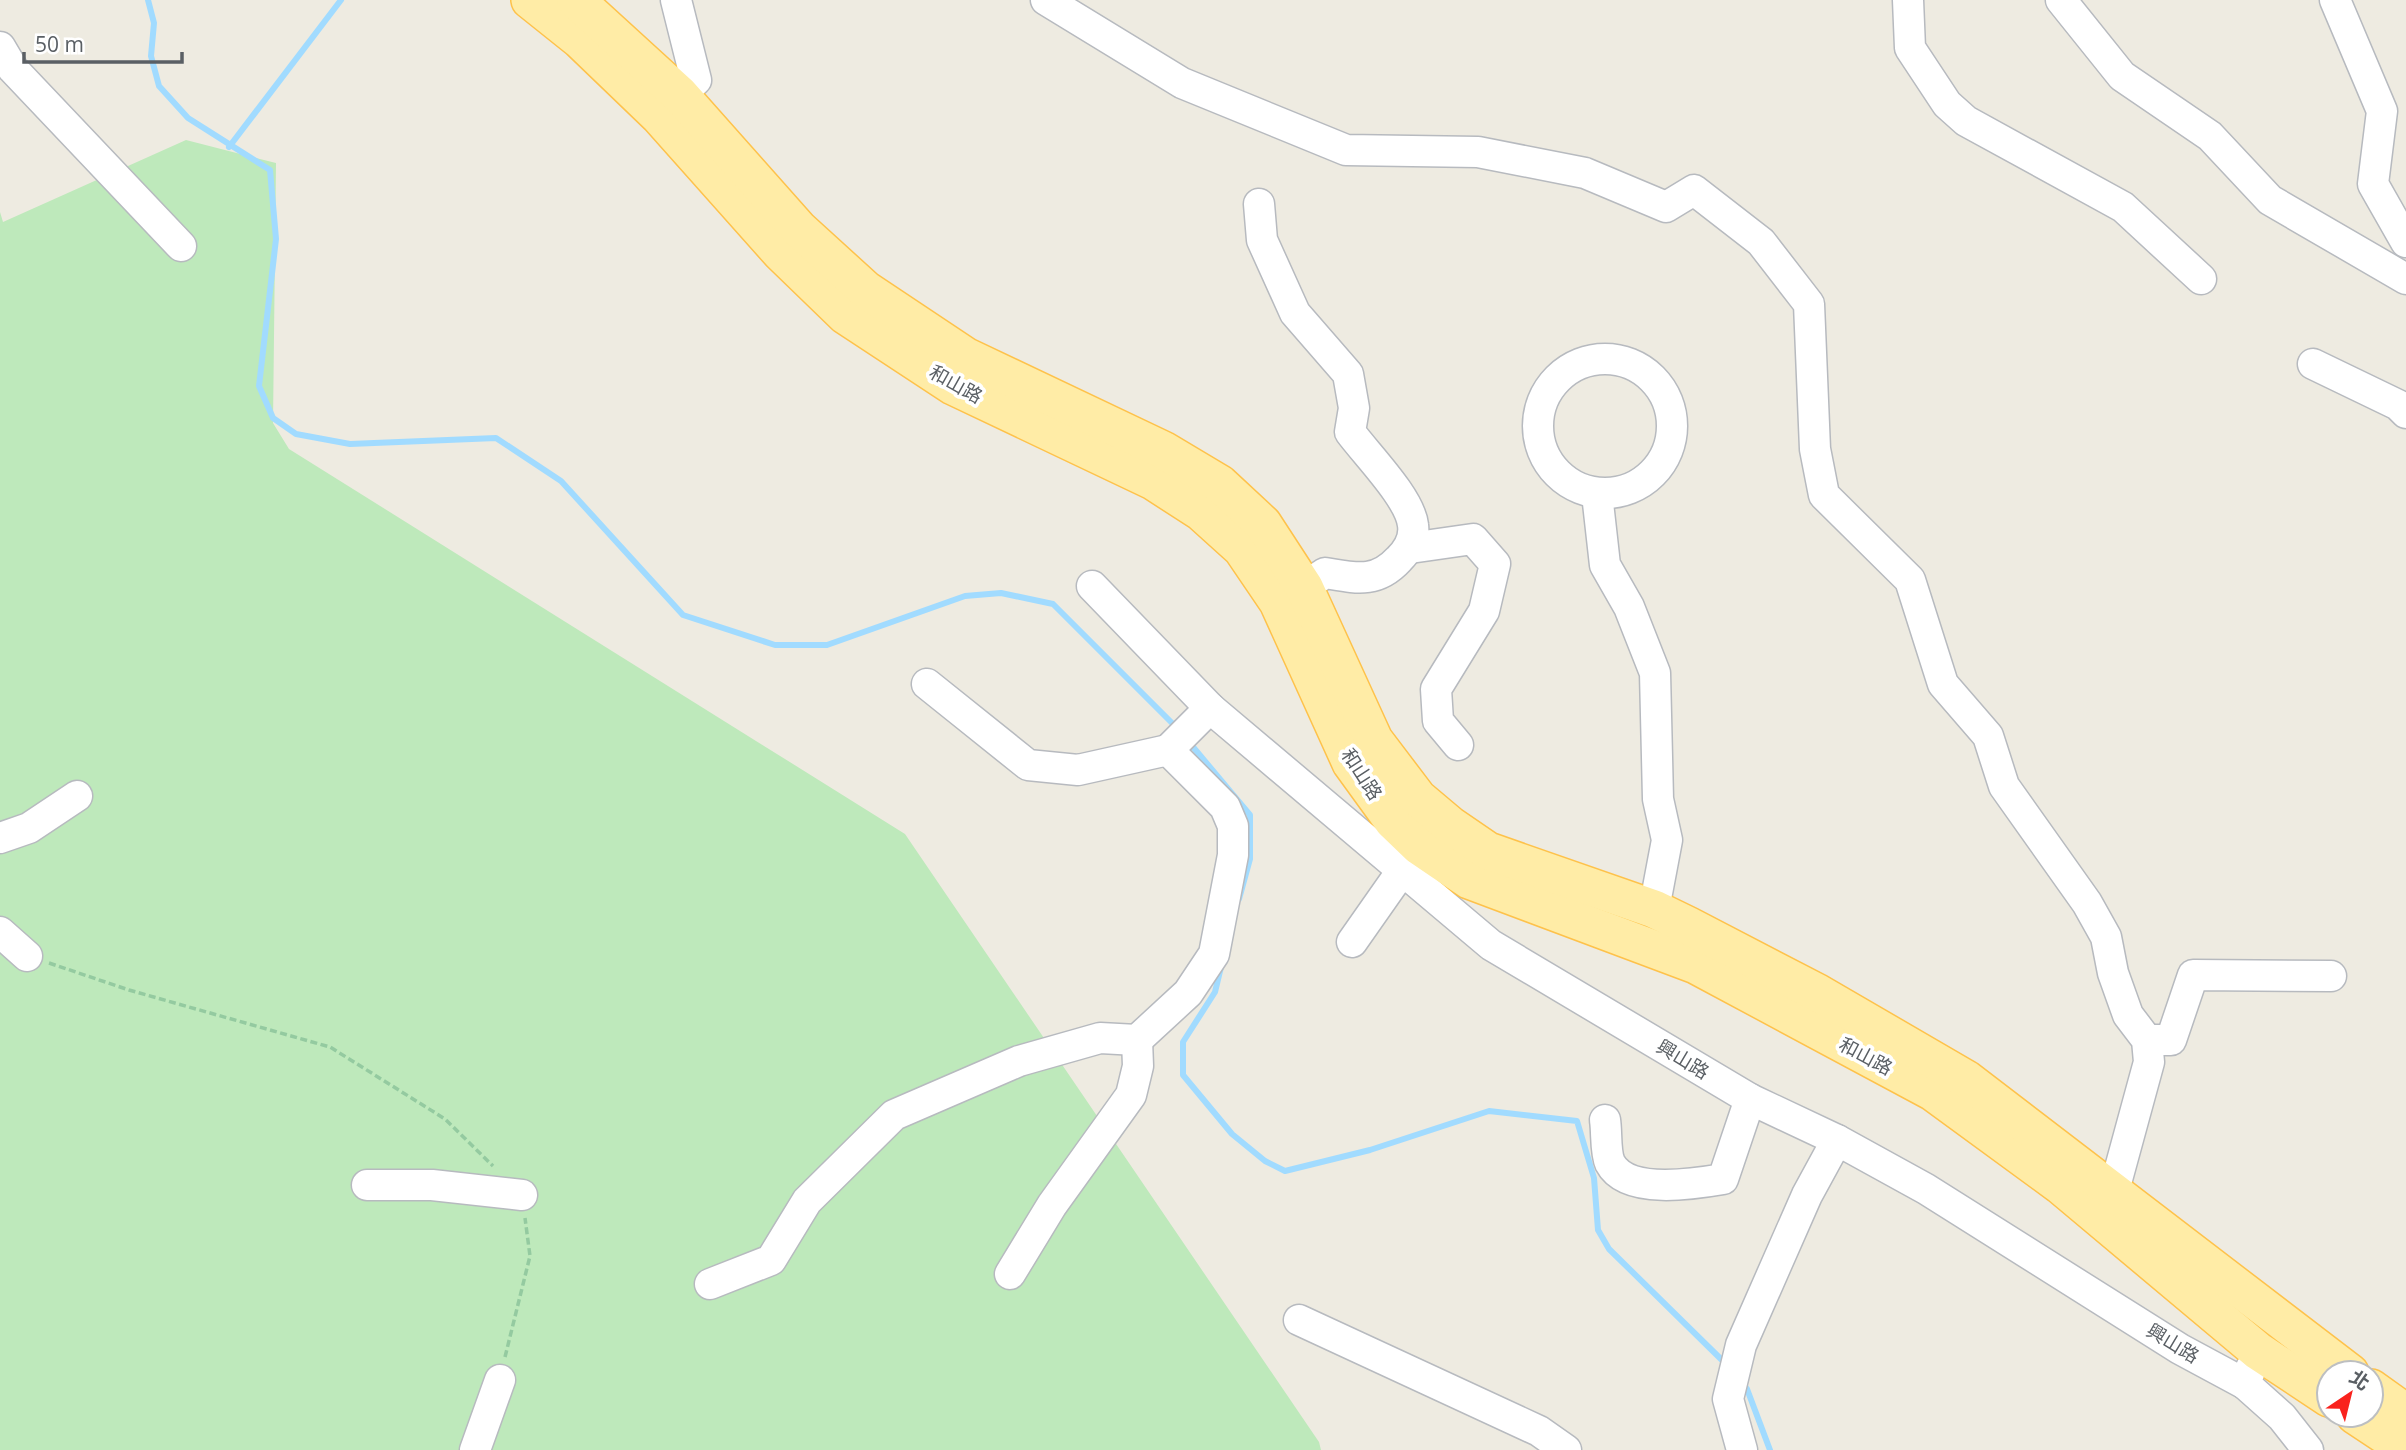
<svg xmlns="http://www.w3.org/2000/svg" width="2406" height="1450" font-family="'Open Sans','Noto Sans TC',sans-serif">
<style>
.green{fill:#bee9bb}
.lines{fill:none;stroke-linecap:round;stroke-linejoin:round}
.stream{stroke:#a1dbff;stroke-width:6}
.minor-casing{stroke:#b7babf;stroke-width:33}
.major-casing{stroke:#fec24b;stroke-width:40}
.path{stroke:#94caa0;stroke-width:3.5;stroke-dasharray:7 3.5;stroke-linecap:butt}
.minor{stroke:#fff;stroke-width:30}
.major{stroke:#ffeca6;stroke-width:37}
.labels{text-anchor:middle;stroke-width:7;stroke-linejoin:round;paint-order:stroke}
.street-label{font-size:19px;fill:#5a5f64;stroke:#fff}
</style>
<rect width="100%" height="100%" fill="#eeebe1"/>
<!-- green -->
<path class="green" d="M186 140 276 163 273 423 289 449 905 834 1319 1442 1321 1450H0V212L3 222Z"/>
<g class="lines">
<!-- stream -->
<g class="stream">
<path d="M148 0 154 23 151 56 159 86 188 118 270 170 276 239 259 386 273 418 296 434 350 444 496 438 561 481 683 615 775 645H827L965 596 1001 593 1053 604 1179 730"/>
<path d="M229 147 341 0"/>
<path d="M1188 741 1250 815V859L1239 899"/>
<path d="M1221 967 1215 992 1183 1042V1075L1232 1134 1265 1161 1285 1171 1370 1150 1489 1111 1577 1121 1594 1178 1598 1230 1609 1249 1727 1365"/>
<path d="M1741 1381 1747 1389 1770 1450"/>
</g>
<!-- minor casing -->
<g class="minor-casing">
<g id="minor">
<path d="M676 0 696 80 680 95"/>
<path d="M1046 0 1182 83 1346 150 1478 152 1585 173 1666 207 1694 190 1761 242 1809 304 1815 449 1824 495 1910 580 1943 684 1988 736 2004 786 2087 903 2106 937 2113 973 2128 1015 2147 1040 2149 1062 2113 1194"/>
<path d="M1908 0 1910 48 1947 104 1966 121 2123 207 2201 279"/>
<path d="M2061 0 2122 76 2210 136 2270 200 2406 279"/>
<path d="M2335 0 2382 111 2373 184 2406 242"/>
<path d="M0 47 13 69 181 246"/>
<path d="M1259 204 1262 240 1295 313 1348 374 1354 408 1350 432C1367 455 1410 498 1413 525 1415 539 1408 550 1399 559 1376 584 1356 578 1325 573L1304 587"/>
<circle cx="1605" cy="426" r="67"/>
<path d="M2313 364 2398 405 2406 413"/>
<path d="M1597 494 1605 565 1629 607 1655 673 1658 799 1667 840 1654 909"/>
<path d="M1410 548 1473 539 1495 564 1484 611 1436 689 1438 721 1458 745"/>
<path d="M1092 586 1210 708"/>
<path d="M1168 750 1210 708 1491 945 1750 1099 1837 1140 1926 1189 2180 1349 2245 1384"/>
<path d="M0 838 29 828 77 796"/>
<path d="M0 932 27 956"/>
<path d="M1352 942 1413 855"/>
<path d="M2147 1040H2171L2193 975 2331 976"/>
<path d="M1605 1120C1607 1132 1605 1152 1610 1163 1627 1195 1694 1184 1723 1179L1750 1099"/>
<path d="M367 1185H432L522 1195"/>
<path d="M1010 1274 1052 1205 1131 1095 1138 1066 1137 1040"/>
<path d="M710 1284 771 1260 807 1201 894 1115 1019 1061 1100 1038 1137 1040 1188 993 1214 954 1233 855V826L1225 807 1168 750 1078 770 1028 765 927 684"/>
<path d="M1299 1320 1539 1431 1566 1450"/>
<path d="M2251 1368 2245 1384 2282 1417 2308 1450"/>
<path d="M475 1450 500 1380"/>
<path d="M1742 1450 1728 1399 1741 1345 1807 1195 1837 1140"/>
</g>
</g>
<!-- major casing -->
<g class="major-casing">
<g id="major">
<path d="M530 0 580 40 659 116 781 253 845 315 953 386 1153 481 1201 512 1242 549 1278 602 1351 763 1393 821 1419 846 1469 880 1696 965 1933 1092 2060 1185 2258 1351 2329 1398"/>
<path d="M576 0 680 95 799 229 866 290 965 356 1163 450 1220 484 1263 524 1304 587 1374 740 1418 798 1450 825 1488 851 1654 909 1689 926 1818 993 1966 1079 2350 1373"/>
<path d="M2371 1388 2406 1413"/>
<path d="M2355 1415 2406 1449"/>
</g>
</g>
<!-- path -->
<g class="path">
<path d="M49 963 129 990 330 1047 445 1119 493 1166"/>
<path d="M505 1357 530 1256 525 1218"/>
</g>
<!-- minor -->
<use href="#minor" class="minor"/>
<!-- major -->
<use href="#major" class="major"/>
</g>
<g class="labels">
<!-- street labels -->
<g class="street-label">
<text transform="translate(956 384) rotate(29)" y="7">和山路</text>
<text transform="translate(1362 774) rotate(57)" y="7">和山路</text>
<text transform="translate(1866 1056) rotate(28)" y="7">和山路</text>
<text transform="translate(1683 1059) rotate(31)" y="7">興山路</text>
<text transform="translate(2173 1343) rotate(31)" y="7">興山路</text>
</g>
</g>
<!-- north arrow -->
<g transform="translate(2350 1394) rotate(35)"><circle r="33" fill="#ffffff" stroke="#bdbfc1" stroke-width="2"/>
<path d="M0-5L12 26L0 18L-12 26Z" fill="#f9221d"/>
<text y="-10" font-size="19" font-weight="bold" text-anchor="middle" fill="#5a5f64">北</text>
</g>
<!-- scale -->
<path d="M24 52v10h158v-10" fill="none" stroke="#5a5f64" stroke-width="3.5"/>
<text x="35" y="52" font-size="21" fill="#5a5f64" stroke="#ffffff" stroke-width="5" paint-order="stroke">50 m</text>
</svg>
